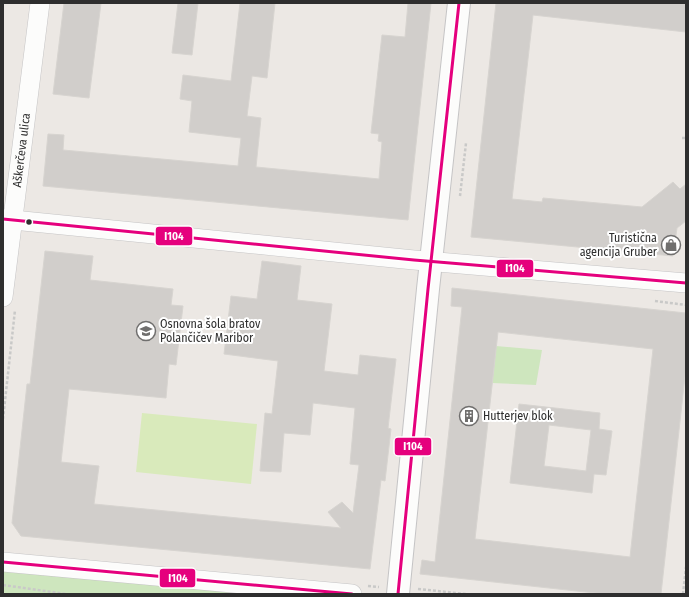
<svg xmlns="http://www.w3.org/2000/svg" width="689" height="597" font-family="'Fira Sans Condensed',sans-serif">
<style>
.green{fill:#cee6be}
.pitch{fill:#d9eabb}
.building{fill:#d1cecb;stroke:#d7d4d0;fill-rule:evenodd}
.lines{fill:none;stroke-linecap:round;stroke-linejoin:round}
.minor-casing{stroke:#c5c4c5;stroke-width:20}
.tertiary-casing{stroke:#c5c4c5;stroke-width:24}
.path{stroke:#c9c9c8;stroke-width:2.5;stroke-dasharray:3 2;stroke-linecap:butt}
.minor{stroke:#fcfcfb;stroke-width:19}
.tertiary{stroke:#fcfcfb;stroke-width:22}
.bus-1-casing{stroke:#fff;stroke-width:6}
.bus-1{stroke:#e5007d;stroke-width:3}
.bus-dot{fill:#2e2e2e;stroke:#fff;stroke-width:1.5}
.labels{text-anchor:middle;stroke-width:4;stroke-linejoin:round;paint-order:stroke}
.street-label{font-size:12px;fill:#2e2e2e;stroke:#fff}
.poi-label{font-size:12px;fill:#2e2e2e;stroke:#fff;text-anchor:start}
.line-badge{stroke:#fff;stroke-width:1.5}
.badge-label{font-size:11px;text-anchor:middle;font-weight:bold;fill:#fff}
</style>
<rect width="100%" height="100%" fill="#ece8e4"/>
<!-- green -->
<g class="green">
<path d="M496 346 542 350 536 385 492 383Z"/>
<path d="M3 569 250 594H3Z"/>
</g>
<!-- pitch -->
<path class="pitch" d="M142 413 257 424 251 484 136 472Z"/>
<!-- building -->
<g class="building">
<path d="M64 3H101L89 98 53 94Z"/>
<path d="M178 3H198L192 55 172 53Z"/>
<path d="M240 3H275L267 78 252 76 247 116 261 118 256 167 379 179 382 142 378 141 379 134 371 133 382 35 405 37 408 3H431L408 220 43 186 48 134 64 135 63 150 238 166 241 138 189 132 192 101 180 99 183 75 231 81Z"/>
<path d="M496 3H686V32L533 15 512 199 542 202 543 198 642 207 673 182 680 189 686 184V221L677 228 673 256 471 237Z"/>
<path d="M45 251 93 256 90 280 173 289 171 305 183 306 176 365 169 364 166 398 69 389 61 462 99 466 94 504 341 528 328 512 342 502 353 513 359 465 350 464 355 408 313 403 310 435 284 433 281 472 260 471 265 413 272 414 278 361 224 354 231 296 257 299 262 261 301 266 297 300 332 304 324 371 358 375 360 355 396 359 388 428 391 429 385 481 381 480 370 569 21 536 12 523 27 384H30Z"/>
<path d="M452 288 686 313V367L661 594H604L420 574 422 560 435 562 462 307 451 306ZM498 332 653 349 630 557 475 539Z"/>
<path d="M519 404 600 413 599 429 612 431 606 475 594 474 592 493 510 483ZM549 425 591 430 586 471 544 466Z"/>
</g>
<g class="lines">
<!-- minor casing -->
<g class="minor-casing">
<g id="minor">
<path d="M3 219 414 260 686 283"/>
<path id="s1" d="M3 297 40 3"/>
<path d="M3 562 352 594"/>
</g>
</g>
<!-- tertiary casing -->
<g class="tertiary-casing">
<path id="tertiary" d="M398 594 428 289 459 3"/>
</g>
<!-- path -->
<g class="path">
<path d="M682 138H686"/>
<path d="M460 196 466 143"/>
<path d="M655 301 686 305"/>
<path d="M3 419 15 310"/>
<path d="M3 585 66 594"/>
<path d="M368 586 379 587"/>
<path d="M418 589 466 594"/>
<path d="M683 594 686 567"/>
</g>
<!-- minor -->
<use href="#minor" class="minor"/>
<!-- tertiary -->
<use href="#tertiary" class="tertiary"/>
<!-- bus-1 casing -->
<g class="bus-1-casing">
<g id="bus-1">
<path d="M3 219 414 260 686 283"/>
<path d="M3 562 352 594"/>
<path d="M398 594 428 289 459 3"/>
</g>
</g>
<!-- bus-1 -->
<use href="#bus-1" class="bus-1"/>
</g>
<!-- icons -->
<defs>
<g id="shop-ring" transform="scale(1)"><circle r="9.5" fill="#fff" stroke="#706f6e" stroke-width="1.5"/><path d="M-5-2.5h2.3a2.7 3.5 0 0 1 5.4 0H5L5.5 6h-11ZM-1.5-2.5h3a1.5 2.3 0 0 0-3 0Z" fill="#706f6e"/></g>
<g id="school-ring" transform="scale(1)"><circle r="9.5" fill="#fff" stroke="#706f6e" stroke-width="1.5"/><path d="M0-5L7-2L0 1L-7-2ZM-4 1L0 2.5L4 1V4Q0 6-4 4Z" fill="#706f6e"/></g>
<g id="building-ring" transform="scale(1)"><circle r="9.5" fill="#fff" stroke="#706f6e" stroke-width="1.5"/><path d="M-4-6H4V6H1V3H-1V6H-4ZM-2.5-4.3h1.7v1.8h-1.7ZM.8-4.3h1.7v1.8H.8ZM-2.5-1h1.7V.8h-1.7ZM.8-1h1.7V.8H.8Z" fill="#706f6e"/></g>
</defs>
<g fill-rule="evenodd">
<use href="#shop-ring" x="671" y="245"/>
<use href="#school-ring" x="146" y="331"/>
<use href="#building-ring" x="469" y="416"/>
</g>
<!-- markers -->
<circle class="bus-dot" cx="29" cy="222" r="3.5"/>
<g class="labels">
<!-- street labels -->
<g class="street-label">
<text dy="4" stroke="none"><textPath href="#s1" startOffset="148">Aškerčeva ulica</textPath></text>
</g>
<!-- poi labels -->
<g class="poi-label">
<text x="657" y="242" text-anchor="end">Turistična<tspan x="657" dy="14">agencija Gruber</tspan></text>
<text x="160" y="328">Osnovna šola bratov<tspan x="160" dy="14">Polančičev Maribor</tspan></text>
<text x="483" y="420">Hutterjev blok</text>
</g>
</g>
<g class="line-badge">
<rect x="155" y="226" width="38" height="20" rx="4" fill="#e5007d"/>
<rect x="496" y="259" width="38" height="19" rx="4" fill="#e5007d"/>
<rect x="394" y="437" width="38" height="19" rx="4" fill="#e5007d"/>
<rect x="159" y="568" width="37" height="20" rx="4" fill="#e5007d"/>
</g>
<g class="badge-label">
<text x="174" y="240">I104</text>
<text x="515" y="272">I104</text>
<text x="413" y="450">I104</text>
<text x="178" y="582">I104</text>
</g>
<!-- border -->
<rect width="689" height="597" fill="none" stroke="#2e2e2e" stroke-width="8"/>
</svg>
